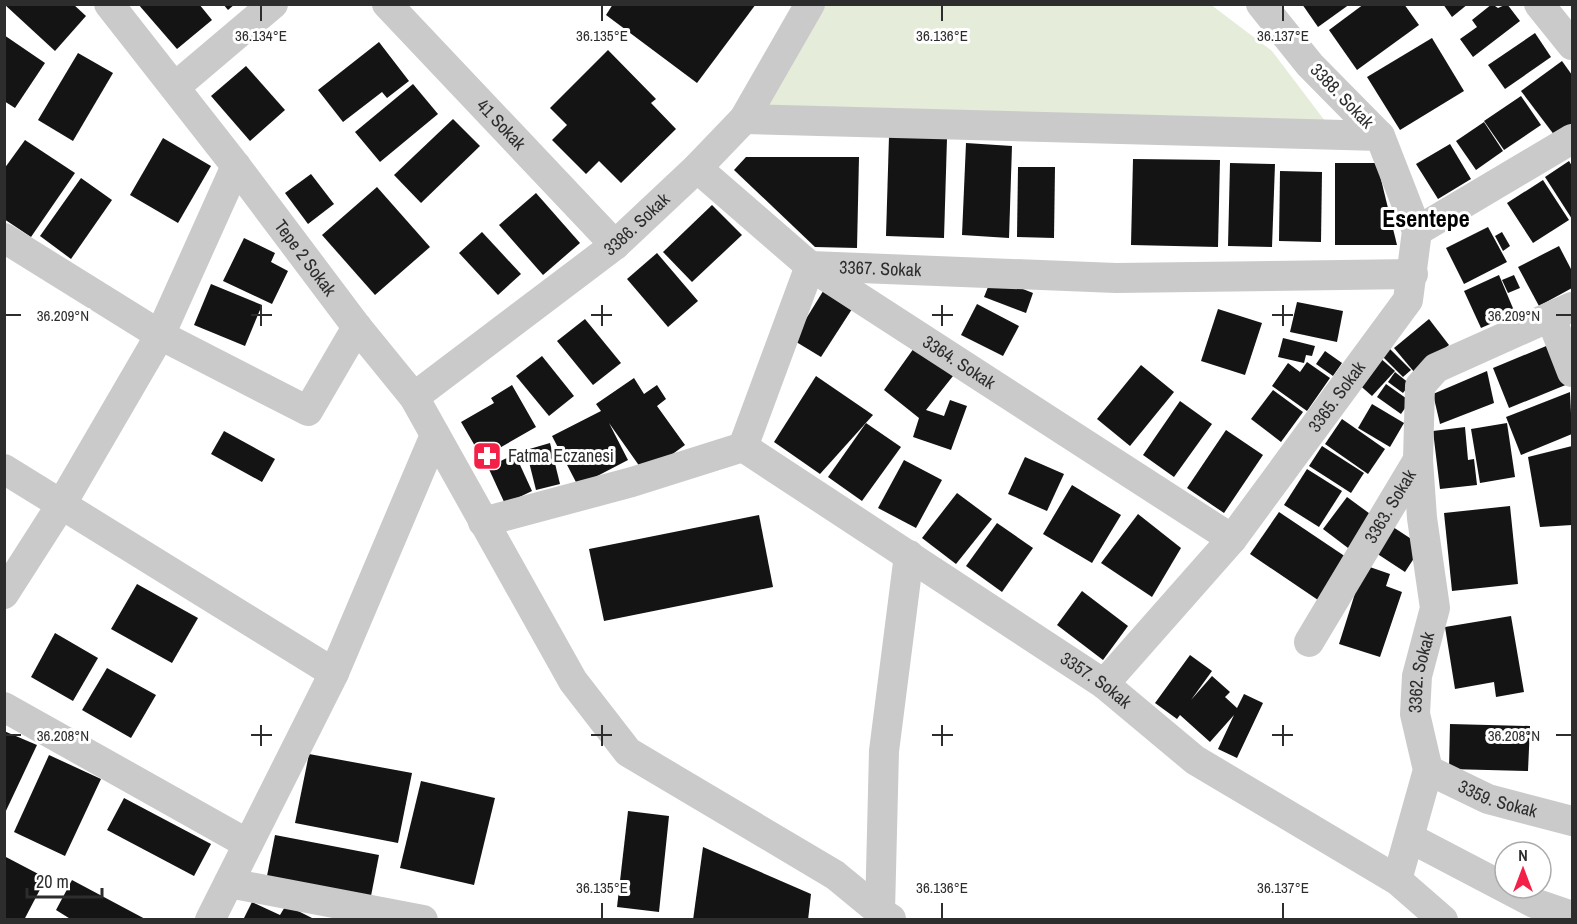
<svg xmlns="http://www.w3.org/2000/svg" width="1577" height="924" font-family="'Archivo Narrow',sans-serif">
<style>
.green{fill:#e5ecd9}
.building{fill:#141414}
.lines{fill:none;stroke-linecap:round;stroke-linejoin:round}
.minor{stroke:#cacaca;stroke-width:30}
.ticks{fill:none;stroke:#2d2d2d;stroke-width:2}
.labels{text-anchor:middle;stroke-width:6;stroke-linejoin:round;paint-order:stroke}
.street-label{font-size:18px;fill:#2d2d2d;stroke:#fff}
.poi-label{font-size:18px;fill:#2d2d2d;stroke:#fff;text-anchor:start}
.district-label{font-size:24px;font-weight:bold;fill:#000;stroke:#fff}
.ticks-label{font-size:15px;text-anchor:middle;fill:#2d2d2d;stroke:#fff;stroke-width:6;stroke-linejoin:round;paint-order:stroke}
</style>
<rect width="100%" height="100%" fill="#fff"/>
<!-- green -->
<path class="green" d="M1210 4 1272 51 1325 121 763 109 817 5Z"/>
<!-- building -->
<g class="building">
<path d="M4 4H73L86 16 55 51Z"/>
<path d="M138 4H199L212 20 177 49Z"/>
<path d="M223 4H235L228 10Z"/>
<path d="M613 4H756L697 83 606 15Z"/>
<path d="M1302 4H1350L1318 27Z"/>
<path d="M1364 4H1404L1419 25 1357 70 1329 30Z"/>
<path d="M1443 4H1468L1452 17Z"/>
<path d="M1492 4 1498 8 1507 4 1520 21 1473 57 1460 39 1477 27 1472 20Z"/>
<path d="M1535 33 1551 57 1505 89 1488 65Z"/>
<path d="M4 35 45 63 15 108 4 101Z"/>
<path d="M1432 38 1464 91 1400 130 1367 77Z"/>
<path d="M379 42 409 81 387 98 382 92 343 122 318 90Z"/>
<path d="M608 50 656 99 651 103 676 129 621 183 599 161 586 174 552 140 567 125 550 108Z"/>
<path d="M78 53 113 73 73 141 38 120Z"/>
<path d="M1562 61 1572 75V123L1555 136 1521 91Z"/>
<path d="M246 66 285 110 250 141 211 96Z"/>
<path d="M413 84 438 114 380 162 355 132Z"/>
<path d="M1521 96 1541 125 1504 150 1484 121Z"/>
<path d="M453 119 480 146 421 203 394 175Z"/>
<path d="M1484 122 1503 151 1476 170 1456 141Z"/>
<path d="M889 136 947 138 944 238 886 236Z"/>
<path d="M163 138 211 166 178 223 130 195Z"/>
<path d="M25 140 75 173 31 237 4 219V169Z"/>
<path d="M966 143 1012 146 1009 238 962 235Z"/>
<path d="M1450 144 1471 179 1438 199 1416 164Z"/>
<path d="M746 157H859L857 248 815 247 734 170Z"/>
<path d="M1133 159 1220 160 1218 247 1131 245Z"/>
<path d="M1569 161 1572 166V219L1545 177Z"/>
<path d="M1230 163 1275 164 1272 247 1228 246Z"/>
<path d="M1335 163H1377L1397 245H1335Z"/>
<path d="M1018 167H1055L1054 238 1017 237Z"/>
<path d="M1280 171 1322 172 1321 242 1279 241Z"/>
<path d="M311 174 334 204 308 224 285 193Z"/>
<path d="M81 178 112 200 71 259 40 236Z"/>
<path d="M1543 180 1569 220 1533 243 1507 203Z"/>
<path d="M377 187 430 247 375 295 322 235Z"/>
<path d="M536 193 580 243 543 275 499 225Z"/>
<path d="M712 205 742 235 692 282 663 252Z"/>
<path d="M1488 227 1507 262 1464 284 1446 248Z"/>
<path d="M482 232 521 274 498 295 459 253Z"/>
<path d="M1502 232 1510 246 1503 251 1495 236Z"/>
<path d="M244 238 275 253 271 262 288 271 272 304 223 281Z"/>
<path d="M1559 246 1572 271V288L1539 306 1518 267Z"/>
<path d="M657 253 698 301 668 327 627 279Z"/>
<path d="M1499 275 1515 313 1481 328 1464 291Z"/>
<path d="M1514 275 1520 288 1508 293 1502 280Z"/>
<path d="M992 277 1033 293 1026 313 984 297Z"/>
<path d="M211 284 262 305 245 346 194 325Z"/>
<path d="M825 288 854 306 821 357 793 340Z"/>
<path d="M1297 302 1343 311 1337 342 1290 332Z"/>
<path d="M977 304 1019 326 1003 356 961 335Z"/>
<path d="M1218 309 1262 323 1245 375 1201 361Z"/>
<path d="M585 319 621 363 593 385 557 341Z"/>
<path d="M1429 319 1449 345 1415 373 1394 348Z"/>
<path d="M1283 338 1315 346 1312 356 1306 355 1304 363 1278 357Z"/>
<path d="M1551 344 1568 384 1509 408 1493 368Z"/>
<path d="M914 348 953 376 926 410 944 416 950 400 967 406 951 450 913 437 919 418 884 390Z"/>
<path d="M1390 349 1411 370 1403 377 1383 357Z"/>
<path d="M1325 351 1342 363 1333 376 1316 364Z"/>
<path d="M542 356 574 396 549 416 516 376Z"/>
<path d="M1379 357 1395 371 1372 396 1356 382Z"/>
<path d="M1307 362 1330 378 1307 411 1272 386 1288 363 1300 372Z"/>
<path d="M1141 365 1174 392 1130 446 1097 419Z"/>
<path d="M1487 371 1494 403 1440 424 1433 394Z"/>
<path d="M1395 372 1410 384 1403 393 1388 382Z"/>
<path d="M816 376 873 415 820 474 774 442Z"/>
<path d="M634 378 644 394 657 385 666 399 657 406 685 445 645 474 609 423 628 460 578 486 552 436 601 411 596 404Z"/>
<path d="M1386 384 1410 401 1401 414 1377 397Z"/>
<path d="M512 385 536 427 482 458 461 422 494 403 491 398Z"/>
<path d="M1273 390 1303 412 1281 442 1251 419Z"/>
<path d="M1570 392 1572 434 1521 455 1506 417Z"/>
<path d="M1180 401 1212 424 1174 477 1143 455Z"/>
<path d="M1372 404 1404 423 1390 447 1358 428Z"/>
<path d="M1342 419 1385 449 1368 474 1325 444Z"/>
<path d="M866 423 901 447 862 501 828 477Z"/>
<path d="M1507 423 1515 477 1480 483 1471 429Z"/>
<path d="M1465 427 1468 460 1474 459 1477 485 1440 489 1433 431Z"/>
<path d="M1226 430 1263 455 1224 513 1187 488Z"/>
<path d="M224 431 275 459 262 482 211 454Z"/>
<path d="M550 443 560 484 536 490 526 450Z"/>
<path d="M1322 446 1364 473 1351 493 1309 466Z"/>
<path d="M1572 446V525L1540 527 1528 457Z"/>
<path d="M515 454 532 491 505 504 488 467Z"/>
<path d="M1025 457 1064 474 1047 511 1008 494Z"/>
<path d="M904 460 942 480 916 528 878 508Z"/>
<path d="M1307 469 1342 491 1319 527 1284 505Z"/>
<path d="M1072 485 1121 515 1092 563 1043 534Z"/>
<path d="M957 493 992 519 956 564 922 538Z"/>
<path d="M1347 497 1377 519 1352 551 1323 529Z"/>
<path d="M1510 506 1518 584 1452 591 1444 513Z"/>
<path d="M1279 512 1346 557 1318 600 1250 554Z"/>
<path d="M1138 514 1181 548 1152 597 1101 563Z"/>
<path d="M759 515 773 587 604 621 589 549Z"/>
<path d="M997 523 1033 548 1002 592 966 566Z"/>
<path d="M1393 527 1422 546 1405 572 1376 553Z"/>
<path d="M1364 565 1390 574 1386 586 1402 592 1380 657 1339 644Z"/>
<path d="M137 584 198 618 172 663 111 629Z"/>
<path d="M1082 591 1128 626 1103 660 1057 625Z"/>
<path d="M1511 616 1524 692 1496 697 1494 682 1455 689 1445 627Z"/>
<path d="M55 633 98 658 73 701 31 677Z"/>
<path d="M1190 655 1212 671 1191 700 1212 676 1230 692 1225 697 1237 708 1244 694 1263 703 1237 758 1218 749 1234 715 1210 742 1180 715 1177 719 1155 703Z"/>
<path d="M107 668 156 695 131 738 82 710Z"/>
<path d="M1450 724 1530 726 1528 771 1449 769Z"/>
<path d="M4 731 37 745 4 815Z"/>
<path d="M309 754 412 773 398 843 295 823Z"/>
<path d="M49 755 101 779 65 856 14 832Z"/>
<path d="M421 781 495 798 474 885 400 868Z"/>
<path d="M124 798 211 844 194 876 107 830Z"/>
<path d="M628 811 669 816 659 912 617 907Z"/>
<path d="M275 835 379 855 371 896 267 876Z"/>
<path d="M703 847 811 894 808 920H693Z"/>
<path d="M4 856 46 878 24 920H4Z"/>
<path d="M72 880 147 920H72L56 910Z"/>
<path d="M252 902 280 915 286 905 316 920H243Z"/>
</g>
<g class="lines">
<!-- minor -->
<g class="minor">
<path id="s1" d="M109 4 236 166 357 327 414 397 573 681 628 752 835 875 880 912 881 920"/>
<path id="s2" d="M387 4 615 245"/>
<path d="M1539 4 1572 45"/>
<path d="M175 87 273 4"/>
<path d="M744 119 1380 136"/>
<path id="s3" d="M697 168 810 266 1232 539"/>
<path d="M1417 231 1572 139"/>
<path d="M4 238 160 335 308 411 357 327"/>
<path d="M1551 318 1572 372"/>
<path id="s4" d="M414 397 615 245 697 168 744 119 810 4"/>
<path id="s5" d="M743 447 1104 684 1195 760 1397 880 1443 920"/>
<path d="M4 469 334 673"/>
<path id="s6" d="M483 522 632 482 743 447 810 266 1116 278 1413 274"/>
<path d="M4 594 61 505 160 335 236 166"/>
<path id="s7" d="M1309 642 1418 460"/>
<path id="s8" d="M1104 684 1232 539 1408 300 1417 231 1380 136 1310 65 1261 4"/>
<path d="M4 707 248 844"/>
<path id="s9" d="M1428 770 1488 799 1572 821"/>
<path d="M1410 838 1534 903 1572 916"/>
<path id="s10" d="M1397 880 1428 770 1415 714 1417 676 1435 608 1422 518 1418 460 1420 386 1436 368 1572 307"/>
<path d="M229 883 423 920"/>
<path d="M891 919 880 912 884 751 909 555"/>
<path d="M210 920 334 673 435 435"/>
</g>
</g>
<!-- ticks -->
<path class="ticks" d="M261 6V21M602 6V21M942 6V21M1283 6V21M261 305V326M602 305V326M942 305V326M1283 305V326M6 315H21M251 315H272M591 315H612M932 315H953M1272 315H1293M1556 315H1571M261 725V746M602 725V746M942 725V746M1283 725V746M6 735H21M251 735H272M591 735H612M932 735H953M1272 735H1293M1556 735H1571M602 903V918M942 903V918M1283 903V918"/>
<!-- icons -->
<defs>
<g id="pharmacy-square" transform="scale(1.5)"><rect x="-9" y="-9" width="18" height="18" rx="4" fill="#f32048" stroke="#fff"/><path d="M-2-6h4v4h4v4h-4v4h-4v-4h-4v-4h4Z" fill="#fff"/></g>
</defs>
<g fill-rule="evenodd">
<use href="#pharmacy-square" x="487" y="456"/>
</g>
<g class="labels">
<!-- street labels -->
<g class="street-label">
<text transform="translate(1342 96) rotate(46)" y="6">3388. Sokak</text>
<text dy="6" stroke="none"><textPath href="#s2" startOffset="166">41 Sokak</textPath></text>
<text dy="6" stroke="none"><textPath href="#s4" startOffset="282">3386. Sokak</textPath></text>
<text dy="6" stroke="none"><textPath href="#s1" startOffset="321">Tepe 2 Sokak</textPath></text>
<text dy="6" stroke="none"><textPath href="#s6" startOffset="534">3367. Sokak</textPath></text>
<text dy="6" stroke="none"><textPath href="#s3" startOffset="327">3364. Sokak</textPath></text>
<text dy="6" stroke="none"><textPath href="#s8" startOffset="370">3365. Sokak</textPath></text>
<text dy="6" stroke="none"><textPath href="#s7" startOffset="158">3363. Sokak</textPath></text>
<text dy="6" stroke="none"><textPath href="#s10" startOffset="214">3362. Sokak</textPath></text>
<text dy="6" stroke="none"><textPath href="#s5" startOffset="423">3357. Sokak</textPath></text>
<text dy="6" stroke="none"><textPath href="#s9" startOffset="76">3359. Sokak</textPath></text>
</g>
<!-- poi labels -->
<g class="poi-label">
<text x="508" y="462">Fatma Eczanesi</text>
</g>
<!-- district labels -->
<g class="district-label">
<text x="1426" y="227">Esentepe</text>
</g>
</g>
<g class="ticks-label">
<text x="261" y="41">36.134°E</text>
<text x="602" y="41">36.135°E</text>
<text x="942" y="41">36.136°E</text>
<text x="1283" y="41">36.137°E</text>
<text x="63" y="321">36.209°N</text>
<text x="1514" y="321">36.209°N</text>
<text x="63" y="741">36.208°N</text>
<text x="1514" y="741">36.208°N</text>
<text x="602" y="893">36.135°E</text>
<text x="942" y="893">36.136°E</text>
<text x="1283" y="893">36.137°E</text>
</g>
<!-- border -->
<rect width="1577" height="924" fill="none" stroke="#2d2d2d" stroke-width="12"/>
<!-- north arrow -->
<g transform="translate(1523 870)"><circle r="28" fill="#ffffff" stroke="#ababab" stroke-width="1.5"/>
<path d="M0-4.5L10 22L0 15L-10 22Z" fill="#f32048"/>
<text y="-9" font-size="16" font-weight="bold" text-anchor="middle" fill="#2d2d2d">N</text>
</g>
<!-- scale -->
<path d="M27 888v9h75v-9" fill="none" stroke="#2d2d2d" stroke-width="3"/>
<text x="36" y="888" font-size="18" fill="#2d2d2d" stroke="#ffffff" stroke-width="4.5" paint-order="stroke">20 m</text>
</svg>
